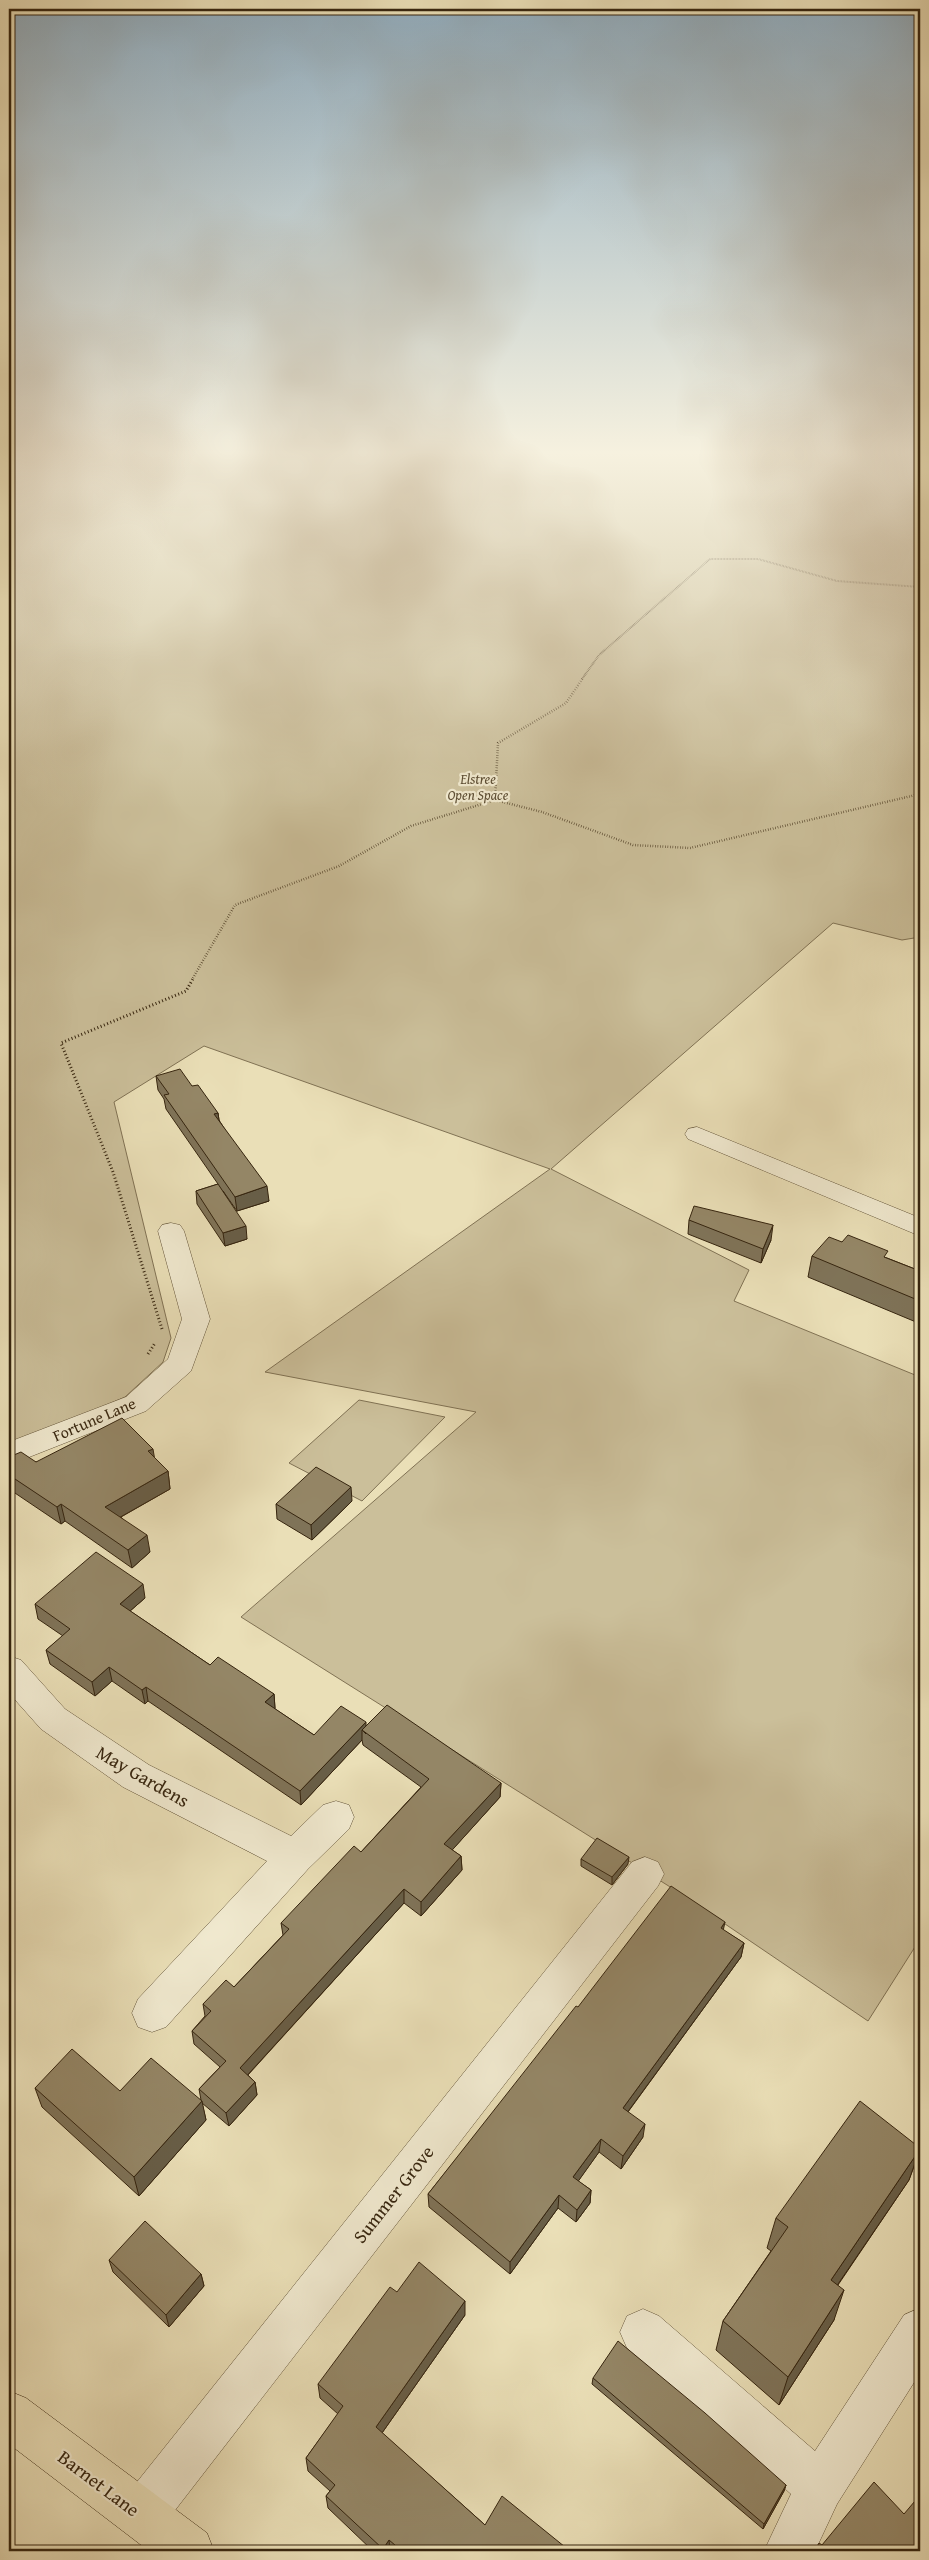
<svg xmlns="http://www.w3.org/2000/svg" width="929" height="2560" font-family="'Gentium Book Plus',serif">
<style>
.green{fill:#cbbf9a;stroke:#807254}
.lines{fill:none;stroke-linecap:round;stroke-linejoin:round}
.minor-casing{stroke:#635439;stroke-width:1}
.major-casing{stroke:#36250f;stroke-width:1}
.path-far2{stroke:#36250f;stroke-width:2;stroke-dasharray:0.5 1;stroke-linecap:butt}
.path-far1{stroke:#36250f;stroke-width:2.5;stroke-dasharray:0.5 2;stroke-linecap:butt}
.path{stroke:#36250f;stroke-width:3;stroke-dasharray:1 2.5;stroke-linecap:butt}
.minor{fill:#f1ead0;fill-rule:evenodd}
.major{fill:#eadfb7;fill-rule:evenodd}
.wall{fill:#7f7358;stroke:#36250f}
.shaded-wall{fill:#685e47;stroke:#36250f}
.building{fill:#948666;stroke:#36250f}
.labels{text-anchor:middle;stroke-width:4.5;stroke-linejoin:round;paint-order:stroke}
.far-park-label{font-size:14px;font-style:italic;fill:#5b4c32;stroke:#f1ead0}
.street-label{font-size:16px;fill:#36250f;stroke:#f1ead0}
.near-street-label{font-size:19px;fill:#36250f;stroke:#f1ead0}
</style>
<rect width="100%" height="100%" fill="#eadfb7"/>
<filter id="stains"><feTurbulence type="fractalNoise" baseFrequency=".004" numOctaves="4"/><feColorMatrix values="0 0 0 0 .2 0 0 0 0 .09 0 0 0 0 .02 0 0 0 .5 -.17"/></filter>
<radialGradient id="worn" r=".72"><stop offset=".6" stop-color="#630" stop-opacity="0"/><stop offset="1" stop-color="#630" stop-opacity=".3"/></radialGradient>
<!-- green -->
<g class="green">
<path d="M9 451H920V937L902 940 833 923 551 1169 749 1270 734 1301 920 1377V1939L868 2021 675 1890 241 1617 476 1412 265 1372 550 1169 204 1046 114 1102 171 1338 163 1362 125 1397 9 1447Z"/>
<path d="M359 1400 445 1417 362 1501 289 1463Z"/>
</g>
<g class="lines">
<!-- minor casing -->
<g class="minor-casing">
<g id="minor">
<path d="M697 1127 920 1218V1236L688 1139 685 1134 688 1129Z"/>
<path d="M171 1223 180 1225 184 1231 210 1319 191 1371 146 1411 9 1465V1442L126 1397 168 1359 182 1319 158 1231 162 1225Z"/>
<path d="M9 1656 21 1660 65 1709 149 1765 291 1836 323 1805 336 1801 349 1805 354 1817 349 1829 308 1869 166 2027 152 2032 138 2027 132 2013 138 1999 267 1861 123 1787 41 1729 9 1693Z"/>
<path d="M645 1857 658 1862 664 1874 658 1886 159 2531 142 2539 125 2531 117 2514 125 2497 632 1862Z"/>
<path d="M920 2308V2373L837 2504 815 2551H764L791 2494 627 2348 620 2332 627 2316 643 2309 659 2316 815 2451 904 2315Z"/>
</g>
</g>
<!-- major casing -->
<g class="major-casing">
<path id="major" d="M9 2391 26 2398 207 2533 214 2551H149L9 2444Z"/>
</g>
<!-- path-far2 -->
<path class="path-far2" d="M582 679 599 655 710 559H758L837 581 920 587"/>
<!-- path-far1 -->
<g class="path-far1">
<path d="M495 800 542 812 633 845 690 848 920 794"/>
<path d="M193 978 235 905 339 866 411 826 495 800 498 743 566 703 583 678"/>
</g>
<!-- path -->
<g class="path">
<path d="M162 1329 113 1172 61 1043 186 991 194 977"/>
<path d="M148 1354 155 1343"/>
</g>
<!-- minor -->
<use href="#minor" class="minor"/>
<!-- major -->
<use href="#major" class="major"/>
</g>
<!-- wall -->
<g class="wall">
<path d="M156 1076 192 1086 218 1113 219 1120 269 1201 237 1211 223 1191 247 1239 225 1246 197 1204 196 1191 218 1184 166 1109 164 1099 158 1090Z"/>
<path d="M689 1220 771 1240 761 1263 688 1234Z"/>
<path d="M842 1242 887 1258 920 1271V1317L916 1322 808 1277 812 1256Z"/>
<path d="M9 1457 36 1462 155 1458 168 1471 170 1489 121 1517 150 1552 132 1568 65 1521 61 1524 9 1489Z"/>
<path d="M352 1501 312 1540 277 1519 276 1504Z"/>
<path d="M145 1598 130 1611 210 1665 274 1694 275 1709 314 1735 366 1726 501 1783 500 1797 452 1850 461 1856 462 1870 421 1916 404 1903 248 2075 255 2082 257 2095 229 2126 202 2103 206 2120 139 2196 42 2107 35 2088 120 2091 201 2100 199 2089 220 2067 194 2044 192 2031 205 2016 203 2004 234 1987 283 1935 281 1923 361 1852 421 1787 363 1745 362 1740 301 1805 148 1701 145 1704 112 1681 95 1696 50 1664 46 1650 63 1636 38 1619 35 1604Z"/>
<path d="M581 1859 628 1864 612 1885 581 1866Z"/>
<path d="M723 1930 744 1943 741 1957 628 2112 643 2137 621 2169 599 2152 578 2181 591 2190 590 2203 576 2222 558 2208 510 2274 429 2207 428 2194 578 2007Z"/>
<path d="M920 2148V2150L909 2180 838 2285 834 2320 779 2405 716 2350 723 2321 771 2251 767 2248 776 2218Z"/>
<path d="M109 2260 201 2274 204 2286 169 2327 113 2272Z"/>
<path d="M465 2315 382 2433 485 2525 570 2551H373L328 2508 326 2496 330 2491 308 2471 306 2458 338 2414 320 2398 318 2384Z"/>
<path d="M593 2378 786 2485 784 2491 763 2529 592 2384Z"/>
</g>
<!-- shaded-wall -->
<g class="shaded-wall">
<path d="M218 1113 220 1127 214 1114Z"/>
<path d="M267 1186 269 1201 237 1211 235 1197Z"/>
<path d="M773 1225 771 1240 761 1263 763 1249Z"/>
<path d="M246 1226 247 1239 225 1246 223 1233Z"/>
<path d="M920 1304V1317L916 1322Z"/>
<path d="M153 1449 156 1467 148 1451Z"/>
<path d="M168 1471 170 1489 108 1524 105 1507Z"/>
<path d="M351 1487 352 1501 312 1540 311 1525Z"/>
<path d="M61 1504 65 1521 61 1524 57 1507Z"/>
<path d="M147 1535 150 1552 132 1568 128 1550Z"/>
<path d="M143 1584 145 1598 122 1618 120 1604Z"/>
<path d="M109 1667 112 1681 95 1696 92 1682Z"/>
<path d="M146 1687 148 1701 145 1704 142 1690Z"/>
<path d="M274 1694 275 1708 267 1716 265 1702Z"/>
<path d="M366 1722V1734L362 1730V1740L301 1805 300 1791Z"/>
<path d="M501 1783 500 1797 445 1858 444 1844Z"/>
<path d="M461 1856 462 1870 421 1916V1902Z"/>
<path d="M629 1857 628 1864 612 1885V1877Z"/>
<path d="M404 1889V1903L242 2081 240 2068Z"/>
<path d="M725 1922 722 1936 721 1928Z"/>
<path d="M744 1943 741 1957 621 2121 623 2108Z"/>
<path d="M255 2082 257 2095 229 2126 226 2113Z"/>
<path d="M202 2101 206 2120 139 2196 134 2177Z"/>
<path d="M645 2124 643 2137 621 2169 623 2156Z"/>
<path d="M601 2139 599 2152 572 2190 573 2177Z"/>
<path d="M920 2149 909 2180 821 2309 831 2280Z"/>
<path d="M591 2190 590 2203 576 2222 577 2210Z"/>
<path d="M559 2195 558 2208 510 2274V2262Z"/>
<path d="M201 2274 204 2286 169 2327 166 2315Z"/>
<path d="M844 2290 834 2320 779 2405 788 2377Z"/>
<path d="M465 2301V2315L377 2440 376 2427Z"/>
<path d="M786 2485 784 2491 763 2529 764 2524Z"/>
<path d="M389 2540 390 2551H383V2549Z"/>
</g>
<!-- building -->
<g class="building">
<path d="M180 1069 192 1086 198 1085 218 1113 214 1114 267 1186 235 1197 164 1095 169 1094 156 1076Z"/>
<path d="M218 1184 246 1226 223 1233 196 1191Z"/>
<path d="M694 1206 773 1225 763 1249 689 1220Z"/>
<path d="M848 1235 888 1251 884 1257 920 1271V1301L812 1256 829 1237 842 1242Z"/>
<path d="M122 1418 153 1449 148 1451 168 1471 105 1507 147 1535 128 1550 61 1504 57 1507 9 1475V1457L21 1452 36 1462Z"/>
<path d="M316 1467 351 1487 311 1525 276 1504Z"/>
<path d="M96 1552 143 1584 120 1604 210 1665 218 1657 274 1694 265 1702 314 1735 341 1706 366 1722 300 1791 146 1687 142 1690 109 1667 92 1682 46 1650 70 1629 35 1604Z"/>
<path d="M387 1705 501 1783 444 1844 461 1856 421 1902 404 1889 240 2068 255 2082 226 2113 199 2089 226 2061 192 2031 211 2011 203 2004 226 1980 234 1987 289 1929 281 1923 354 1846 361 1852 429 1779 362 1730Z"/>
<path d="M597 1838 629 1857 612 1877 581 1859Z"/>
<path d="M671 1886 725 1922 721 1928 744 1943 623 2108 645 2124 623 2156 601 2139 573 2177 591 2190 577 2210 559 2195 510 2262 428 2194 576 2006 578 2007Z"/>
<path d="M72 2049 120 2091 151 2058 202 2101 134 2177 35 2088Z"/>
<path d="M860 2101 920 2148V2149L831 2280 844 2290 788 2377 723 2321 788 2227 776 2218Z"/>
<path d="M145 2221 201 2274 166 2315 109 2260Z"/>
<path d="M419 2262 465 2301 376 2427 485 2525 502 2496 570 2551H402L389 2540 383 2549 326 2496 335 2485 306 2458 343 2406 318 2384 390 2287 397 2292Z"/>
<path d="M618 2341 705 2413 786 2485 764 2524 593 2378Z"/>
<path d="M874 2482 904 2514 920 2495V2551H814L819 2543 822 2545Z"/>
</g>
<!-- sky -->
<linearGradient id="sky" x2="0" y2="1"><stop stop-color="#90acbe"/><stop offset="0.56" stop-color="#f6f1df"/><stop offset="1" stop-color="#f6f1df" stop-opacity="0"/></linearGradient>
<rect width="929" height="809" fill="url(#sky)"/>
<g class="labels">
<!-- far-park labels -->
<g class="far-park-label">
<text x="478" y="784">Elstree<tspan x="478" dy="16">Open Space</tspan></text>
</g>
<!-- street labels -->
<g class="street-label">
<text transform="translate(94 1419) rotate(-23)" y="6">Fortune Lane</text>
</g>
<!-- near-street labels -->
<g class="near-street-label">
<text transform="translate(143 1776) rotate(30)" y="7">May Gardens</text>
<text transform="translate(393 2194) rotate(-52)" y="7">Summer Grove</text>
<text transform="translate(99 2483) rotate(37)" y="7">Barnet Lane</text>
</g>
</g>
<!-- margin -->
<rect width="929" height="2560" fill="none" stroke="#eadfb7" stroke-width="30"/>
<rect x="10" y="10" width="909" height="2540" fill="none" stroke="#36250f" stroke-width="2.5"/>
<rect x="15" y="15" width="899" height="2530" fill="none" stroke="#36250f"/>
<rect width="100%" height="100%" filter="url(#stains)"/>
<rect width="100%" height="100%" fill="url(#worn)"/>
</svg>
